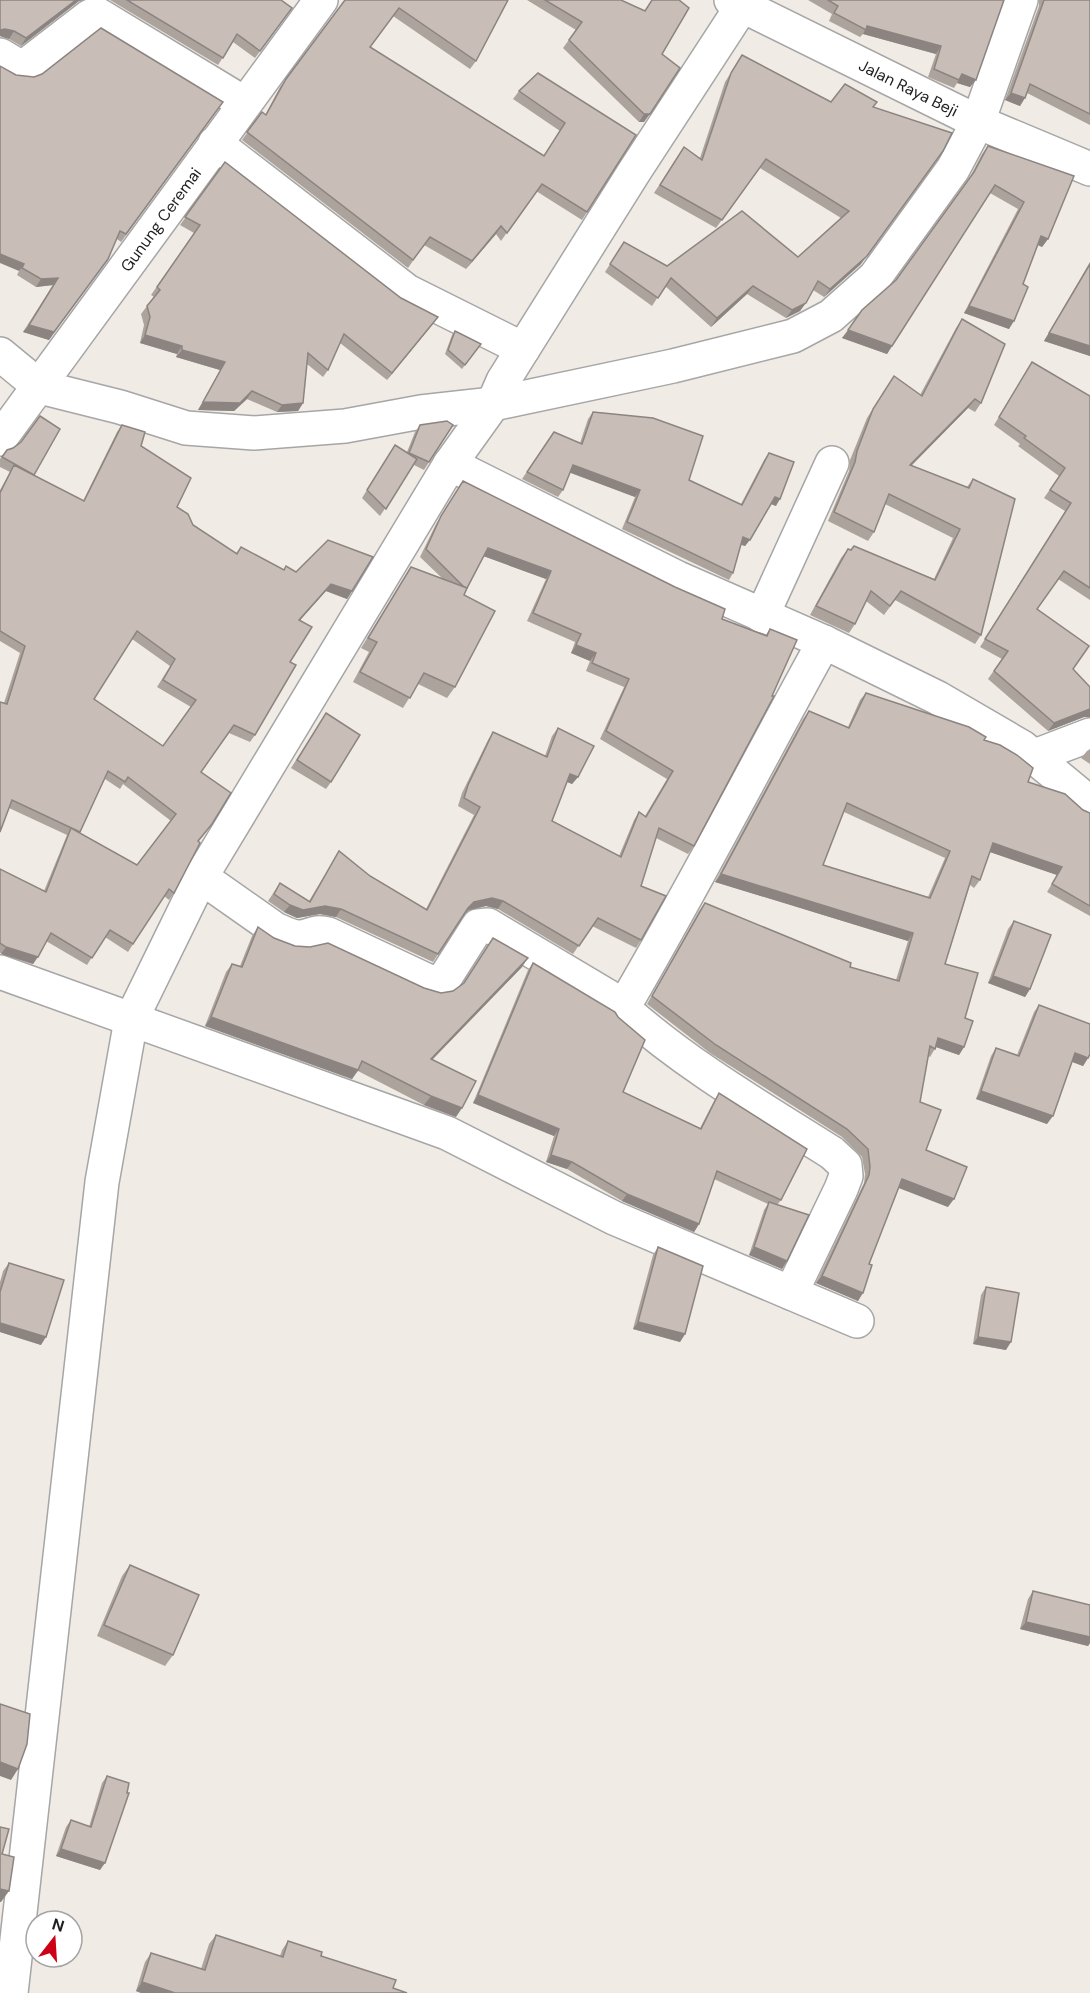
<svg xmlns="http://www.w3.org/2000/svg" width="1090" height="1993" font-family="'DM Sans',sans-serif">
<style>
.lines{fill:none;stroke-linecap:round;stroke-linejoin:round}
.minor-casing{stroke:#a6a6a6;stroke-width:36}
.minor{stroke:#fff;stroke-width:33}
.wall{fill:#aca39d;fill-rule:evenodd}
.shaded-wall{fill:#8c8480}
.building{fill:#c8bdb7;stroke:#8c8480;stroke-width:1.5;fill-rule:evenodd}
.labels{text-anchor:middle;stroke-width:4.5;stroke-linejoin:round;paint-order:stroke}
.street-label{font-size:16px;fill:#1f1f1f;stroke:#fff}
</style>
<rect width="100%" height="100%" fill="#f0ebe5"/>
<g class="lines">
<!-- minor casing -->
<g class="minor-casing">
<g id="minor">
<path id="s1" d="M731 0 978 122 1090 169"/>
<path d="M0 55 15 64 25 66 90 16 97 14 244 103"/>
<path d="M215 143 407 291 523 349"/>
<path d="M0 354 40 387 120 407 186 428 254 433 345 426 421 412 493 404 673 366 793 336 831 316 875 277 953 169 978 122 1021 0"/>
<path id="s2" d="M0 439 321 0"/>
<path d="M450 464 678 578 824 642 938 698 1022 747 1090 803"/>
<path d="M762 616 832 463"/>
<path d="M1035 756 1090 735"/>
<path d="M201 877 275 929C283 932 290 937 299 937 311 937 313 930 328 934L426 980 439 983 443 981 478 926 488 925 624 1006"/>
<path d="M0 972 447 1133 614 1218 857 1321"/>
<path d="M791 1293 841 1189 846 1176 845 1165 832 1153C761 1108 688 1066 625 1010L624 1006C694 887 757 763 824 642"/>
<path d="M11 1993 102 1182 131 1020 201 877 450 464 493 404 503 381 523 349 634 172 746 0"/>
</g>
</g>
<!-- minor -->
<use href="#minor" class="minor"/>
</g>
<!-- wall -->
<g class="wall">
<path d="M0 0H83L79 1 21 46 9 39 0 36Z"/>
<path d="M110 0H281L292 8 255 58 233 42 218 65Z"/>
<path d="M345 0H508L476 61 470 69 393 16 370 48 544 155 560 131 513 99 519 91 636 135 582 220 536 191 501 241 496 234 466 269 424 245 408 268 242 140 262 112 265 115 280 87Z"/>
<path d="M527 0H621L662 54 644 122H639L563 48 576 30Z"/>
<path d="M808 0H1004L970 87 957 83 954 88 928 77 936 54 863 34 860 37 829 21 832 14Z"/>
<path d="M1039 0H1090V125L1027 93 1020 106 1005 100 1039 6Z"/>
<path d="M742 55 831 102 873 107 861 264 824 297 813 290 800 311 786 318 747 294 711 327 665 286 652 306 605 272 624 242 667 266 798 257 841 218 760 168 716 228 654 193 684 147 700 158 725 82Z"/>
<path d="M16 75 223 102 121 242 117 239 49 340 23 332 53 285 36 287 17 275 19 271Z"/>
<path d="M988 146 1048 239 1042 247 1038 245 1023 284 1009 329 964 313 1018 209 990 193 887 354 842 338 896 280 969 179 982 154Z"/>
<path d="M225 162 432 325 387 380 340 343 328 370 323 377 307 364 303 403 298 411 277 412 247 399 234 411 198 410 220 370 176 357 177 354 140 343 144 325 141 314 154 297 151 295 194 233 180 225Z"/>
<path d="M1090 262V356L1044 341Z"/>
<path d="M962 319 981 403 975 412 968 408 911 466 967 487 973 479 981 635 975 644 895 600 884 615 866 601 855 624 849 633 810 615 841 558 848 549 850 550 854 546 934 579 953 538 885 504 874 532 868 541 828 521 849 471 850 460 867 418 888 385 894 376 920 395 956 328Z"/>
<path d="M455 331 481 344 462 369 445 354 452 335Z"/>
<path d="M1032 362 1090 396V600L1058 579 1037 609 1073 669 1090 687V717H1084L1048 731 988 679 1002 659 980 647 1065 511 1044 498 1059 476 1018 446 1020 444 994 425Z"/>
<path d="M593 412 689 480 741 504 764 460 769 453 776 506 771 504 745 546 741 545 733 573 729 580 622 529 635 497 570 472 563 490 558 497 522 479 554 432 580 443 588 419Z"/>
<path d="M122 425 141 446 177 507 193 525 236 553 241 547 284 570 296 572 352 591 347 599 326 591 300 620 290 662 255 735 250 742 229 733 201 772 212 824 198 842 174 893 169 900 164 896 128 952 105 937 87 965 46 941 33 964 0 953V869L44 891 67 835 9 808 4 703 20 653 0 641V490L10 472 0 467V459L7 450 34 475 83 501 117 432ZM132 639 170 666 157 687 191 707 163 746 94 699ZM105 779 120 789 123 784 171 821 137 865 79 833Z"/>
<path d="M420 425H453L424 470 414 465 380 516 362 498 395 445 407 452 415 432Z"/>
<path d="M463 481 722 619 765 636 770 629 694 846 688 854 656 838 641 886V940L636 948 592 926 573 954 498 909 486 906 469 910 464 914 433 962 336 917 320 914 297 918 284 912 268 901 280 883 309 901 339 851 370 876 426 909 474 815 458 806 462 793 488 740 493 732 545 756 552 736 558 728 578 777 572 784 567 782 552 821 619 856 634 820 639 812 645 816 667 779 600 739 624 687 586 671 590 661 571 653 575 642 527 621 546 579 484 556 464 595 455 687 447 698 418 684 403 708 353 682 369 652 361 648 411 567 443 579 420 557 436 524Z"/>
<path d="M866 693 984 740 1028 782 1090 813V916L1047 892 1057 875 990 852 980 880 974 888 970 885 945 964 965 1018 964 1047 959 1055 936 1047 930 1057 928 1056 920 1102 926 1150 948 1207 898 1187 869 1264 858 1301 816 1283 864 1183 865 1174 862 1157 842 1137 710 1053 647 1004 699 911 705 903 850 967 896 980 908 941 715 882 803 719 809 711 848 727 860 700ZM844 812 945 858 928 897 823 865Z"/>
<path d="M326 713 331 782 326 789 291 768Z"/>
<path d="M1090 749V764L1081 758 1087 751Z"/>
<path d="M1014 921 1030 989 1025 997 988 983 1008 929Z"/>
<path d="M258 927 274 938 295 946 424 988 441 993 453 991 522 967 433 1059 456 1117 424 1105 358 1071 352 1079 205 1026 226 972 232 964 240 966 252 936Z"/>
<path d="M533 963 623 1092 700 1128 714 1101 719 1093 781 1200 777 1205 787 1261 782 1269 749 1255 764 1210 768 1204 714 1179 699 1224 694 1232 622 1201 567 1169 546 1162 554 1136 473 1103 528 970Z"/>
<path d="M1039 1005 1088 1058 1083 1066 1072 1062 1047 1124 976 1099 991 1056 996 1048 1017 1055 1034 1012Z"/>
<path d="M658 1247 685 1334 680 1342 633 1329 653 1255Z"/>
<path d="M9 1263 41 1345 0 1332V1282L3 1271Z"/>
<path d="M986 1287 1006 1350 973 1344 981 1295Z"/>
<path d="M130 1565 173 1655 165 1666 97 1636 122 1576Z"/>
<path d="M1033 1591 1090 1605V1643L1088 1646 1020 1629 1028 1599Z"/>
<path d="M107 1776 127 1793 100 1870 56 1856 66 1827 71 1820 89 1827 102 1783Z"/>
<path d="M216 1935 280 1956 282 1950 288 1941 393 1988 407 1993H141L136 1991 145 1962 151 1953 201 1969 209 1944Z"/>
</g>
<!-- shaded-wall -->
<g class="shaded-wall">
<path d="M76 0H83L79 1 21 46 26 38Z"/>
<path d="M867 26 941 46 936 54 863 34Z"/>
<path d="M5 29 14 31 9 39 0 36V30Z"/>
<path d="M962 74 976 80 970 87 957 83Z"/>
<path d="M1011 93 1025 98 1020 106 1005 100Z"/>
<path d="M644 114H650L644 122H639Z"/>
<path d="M937 159 861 264 824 297 830 289Z"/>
<path d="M501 226 496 234 466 269 472 261Z"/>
<path d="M1041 236 1048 239 1042 247 1036 244Z"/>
<path d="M0 254 24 264 19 271 0 263Z"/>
<path d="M108 259 49 340 23 332 29 325Z"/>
<path d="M58 278 53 285 36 287 41 279Z"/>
<path d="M753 286 747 294 711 327 717 318Z"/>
<path d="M806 303 800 311 786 318 792 310Z"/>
<path d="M969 306 1014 321 1009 329 964 313Z"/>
<path d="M438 317 432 325 387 380 392 373Z"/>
<path d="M848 330 892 346 887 354 842 338Z"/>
<path d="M1049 333 1090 346V356L1044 341Z"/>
<path d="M145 335 182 346 177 354 140 343Z"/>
<path d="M182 350 225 362 220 370 176 357Z"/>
<path d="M252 391 247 399 234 411 198 410 203 402Z"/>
<path d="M975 399 968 408 903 474 910 465Z"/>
<path d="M303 403 298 411 277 412 282 405Z"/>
<path d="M573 465 640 490 635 497 568 472Z"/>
<path d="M775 497 780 499 776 506 771 504Z"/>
<path d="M743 537 750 540 745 546 738 543Z"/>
<path d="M488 548 551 571 546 579 483 556Z"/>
<path d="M331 584 352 591 347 599 326 591 294 627 299 620Z"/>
<path d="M576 645 596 653 590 661 571 653Z"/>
<path d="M1090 709V717H1084L1048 731 1054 723Z"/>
<path d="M570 774 578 777 572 784 565 781Z"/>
<path d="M993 843 1062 867 1057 875 987 851Z"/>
<path d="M721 874 913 933 908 941 715 882Z"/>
<path d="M492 898 503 901 498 909 486 906 469 910 462 916 468 908 474 902Z"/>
<path d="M290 905 325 906 341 909 336 917 320 914 297 918 284 912Z"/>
<path d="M6 947 38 957 33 964 1 954Z"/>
<path d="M528 958 522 967 425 1067 431 1059Z"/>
<path d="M993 976 1030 989 1025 997 988 983Z"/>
<path d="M211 1017 358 1070 352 1079 205 1026Z"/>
<path d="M938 1038 964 1047 959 1055 933 1046Z"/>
<path d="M1075 1053 1088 1058 1083 1066 1070 1061Z"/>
<path d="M981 1091 1053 1116 1047 1124 976 1099Z"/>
<path d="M478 1095 559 1129 554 1136 473 1103Z"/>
<path d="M431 1096 462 1108 456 1117 424 1105Z"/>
<path d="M551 1155 572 1162 567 1169 546 1162Z"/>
<path d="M902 1179 954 1199 948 1207 896 1187Z"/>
<path d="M627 1194 699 1224 694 1232 622 1201Z"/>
<path d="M754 1247 787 1261 782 1269 749 1255Z"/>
<path d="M822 1276 863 1293 858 1301 816 1283Z"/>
<path d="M638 1322 685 1334 680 1342 633 1329Z"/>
<path d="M0 1323 46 1337 41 1345 0 1332Z"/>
<path d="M978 1337 1011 1342 1006 1350 973 1344Z"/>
<path d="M1026 1622 1090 1637V1643L1088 1646 1020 1629Z"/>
<path d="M0 1762 18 1769 11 1780 0 1776Z"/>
<path d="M61 1849 105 1863 100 1870 56 1856Z"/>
<path d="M0 1889 9 1891 1 1902H0Z"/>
<path d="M142 1982 175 1993H141L136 1991Z"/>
</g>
<!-- building -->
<g class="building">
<path d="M0 0H76L26 38 14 31 5 29 0 30Z"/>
<path d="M127 0H281L292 8 260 51 237 34 223 58Z"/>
<path d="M345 0H508L476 61 399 8 370 47 544 156 565 123 519 91 538 73 636 135 587 212 542 184 507 233 501 226 472 261 430 237 413 260 247 132 262 112 266 115 286 79Z"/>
<path d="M545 0H621L645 11 652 0H679L689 8 662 54 680 68 650 114H644L569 40 582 22Z"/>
<path d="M828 0H1004L976 80 962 74 959 80 934 69 941 46 867 26 866 30 834 13 838 6Z"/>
<path d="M1044 0H1090V114L1030 84 1025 98 1011 93Z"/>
<path d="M101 28 223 102 126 234 120 231 108 259 54 332 29 325 58 278 41 279 22 268 24 264 0 254V66L16 75 34 77 42 74Z"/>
<path d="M742 55 831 102 845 84 877 102 873 107 952 133 943 151 867 256 830 289 818 281 806 303 792 310 753 286 717 318 671 278 658 298 610 264 624 242 667 266 742 211 798 257 849 211 766 159 722 220 660 185 684 147 702 160 731 73Z"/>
<path d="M988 146 1074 176 1048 239 1041 236 1023 284 1028 287 1014 321 969 306 1024 202 995 185 892 346 848 330 862 310 896 280 974 172Z"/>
<path d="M225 162 401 298 438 317 392 373 344 334 328 370 308 353 303 403 282 405 252 391 240 403 203 402 225 362 182 350V346L145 335 150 317 147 306 160 290 157 287 200 225 185 217Z"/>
<path d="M1090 264V346L1049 333Z"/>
<path d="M962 319 1005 344 981 403 975 399 910 465 969 488 973 479 1015 499 981 635 901 591 890 606 871 591 855 624 816 606 848 549 851 550 854 546 935 580 960 529 889 494 874 532 834 512 855 462 857 451 873 409 894 376 922 396Z"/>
<path d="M455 331 481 344 465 365 448 350Z"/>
<path d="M1032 362 1090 396V588L1064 571 1037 609 1089 646 1073 669 1090 687V709L1054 723 994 671 1008 651 985 639 1071 503 1050 490 1065 468 1024 438 1026 436 999 417Z"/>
<path d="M593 412 653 418 703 436 689 480 742 505 769 453 794 462 780 499 775 497 750 540 743 537 733 573 627 522 640 490 573 465 563 490 527 472 554 432 582 444Z"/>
<path d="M40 416 60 429 34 475 2 457 7 450 13 448 21 442Z"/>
<path d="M447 421 453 425 429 462 409 453 420 425Z"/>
<path d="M122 425 145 432 141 446 191 478 177 507 188 514 193 525 237 554 241 547 284 570 286 566 296 572 328 540 373 557 352 591 331 584 299 620 312 627 290 662 296 665 255 735 234 725 201 772 231 793 212 824 198 841 200 843 174 893 169 889 133 944 110 930 92 958 51 933 38 957 6 947 0 943V869L46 892 71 828 137 865 176 814 128 777 125 782 108 771 80 832 12 800 0 832V702L7 704 25 646 0 631V493L14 465 84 501ZM137 631 175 659 163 680 196 700 163 746 94 699Z"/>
<path d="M395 445 417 459 386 509 367 490Z"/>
<path d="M463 481 675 587 725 609 722 619 767 636 770 629 797 640 772 696H774L694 846 659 828 641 886 666 896 641 940 598 918 579 946 503 901 492 898 474 902 468 908 438 954 341 909 325 906 303 910 290 905 274 894 280 883 310 902 339 851 370 876 427 910 480 807 464 798 468 785 493 732 547 757 558 728 594 746 578 777 570 774 552 821 621 857 639 812 646 817 673 771 606 731 629 679 592 663 596 653 576 645 581 634 533 613 551 571 488 548 467 588 464 587 426 549 441 516Z"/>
<path d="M411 567 467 588 464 595 495 611 455 687 424 673 410 698 360 672 377 642 368 638Z"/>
<path d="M866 693 969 727 986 737 984 740 1000 745 1017 755 1033 768 1028 782 1065 794 1083 810 1090 813V906L1052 884 1062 867 993 843 980 880 972 876 945 964 978 973 965 1018 973 1021 964 1047 938 1038 935 1049 930 1046 920 1102 941 1110 926 1150 967 1167 954 1199 902 1179 869 1264 872 1265 863 1293 822 1276 869 1175 870 1167 868 1149 847 1129 716 1045 652 996 705 903 851 963 850 967 899 981 913 933 721 874 809 711 849 728ZM847 803 950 851 930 898 823 865Z"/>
<path d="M326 713 360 735 331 782 297 760Z"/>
<path d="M1014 921 1051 935 1030 989 993 976Z"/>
<path d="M258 927 274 938 295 946 310 947 328 943 424 988 441 993 453 991 464 983 493 938 528 958 431 1059 476 1081 462 1108 431 1096 362 1061 358 1070 211 1017 232 964 242 967Z"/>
<path d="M533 963 615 1012 618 1017 645 1040 623 1092 701 1129 719 1093 807 1149 781 1200 717 1171 699 1224 627 1194 572 1162 551 1155 559 1129 478 1095Z"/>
<path d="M1039 1005 1090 1024V1054L1088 1058 1075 1053 1053 1116 981 1091 996 1048 1019 1056Z"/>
<path d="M769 1202 809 1215 787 1261 754 1247Z"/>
<path d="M658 1247 703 1266 685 1334 638 1322Z"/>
<path d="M9 1263 64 1280 46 1337 0 1323V1292Z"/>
<path d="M986 1287 1019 1293 1011 1342 978 1337Z"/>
<path d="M130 1565 199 1595 173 1655 104 1625Z"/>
<path d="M1033 1591 1090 1605V1637L1026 1622Z"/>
<path d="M0 1704 30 1714 27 1744 18 1769 0 1762Z"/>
<path d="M107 1776 129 1783 127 1793H129L105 1863 61 1849 71 1820 91 1827Z"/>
<path d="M0 1827 9 1829 2 1854 14 1857 9 1891 0 1889Z"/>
<path d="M216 1935 283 1957 288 1941 322 1952 321 1956 396 1980 393 1988 407 1993H175L142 1982 151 1953 205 1970Z"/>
</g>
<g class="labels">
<!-- street labels -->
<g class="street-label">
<text dy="6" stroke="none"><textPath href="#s1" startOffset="198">Jalan Raya Beji</textPath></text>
<text dy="6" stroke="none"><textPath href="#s2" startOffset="272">Gunung Ceremai</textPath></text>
</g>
</g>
<!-- north arrow -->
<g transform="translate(54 1939) rotate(17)"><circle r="28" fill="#ffffff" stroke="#a5a5a5" stroke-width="1.5"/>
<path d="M0-4.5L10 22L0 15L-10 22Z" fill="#ce0015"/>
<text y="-9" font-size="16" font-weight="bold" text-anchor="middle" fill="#1f1f1f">N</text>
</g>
</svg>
